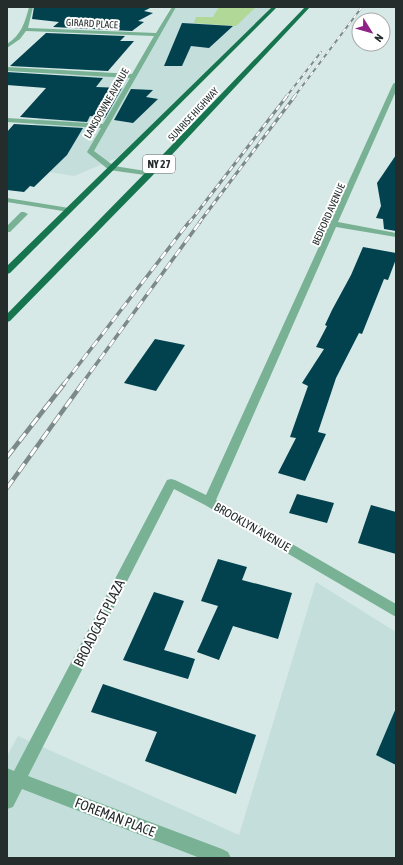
<svg xmlns="http://www.w3.org/2000/svg" width="403" height="865" font-family="'Asap Condensed',sans-serif">
<style>
.built{fill:#c3dedb}
.green{fill:#b1d896}
.building{fill:#02414e}
.lines{fill:none;stroke-linecap:round;stroke-linejoin:round}
.minor{fill:#79b194;fill-rule:evenodd}
.trunk{fill:#16744f;fill-rule:evenodd}
.rail-far3-casing{stroke:#7c8988;stroke-width:2}
.rail-far2-casing{stroke:#7c8988;stroke-width:3}
.rail-far1-casing{stroke:#7c8988;stroke-width:3.5}
.rail-casing{stroke:#7c8988;stroke-width:4.5}
.rail-far3{stroke:#fff;stroke-width:1.5;stroke-dasharray:4.5;stroke-linecap:butt}
.rail-far2{stroke:#fff;stroke-width:2;stroke-dasharray:5.5;stroke-linecap:butt}
.rail-far1{stroke:#fff;stroke-width:2.5;stroke-dasharray:8;stroke-linecap:butt}
.rail{stroke:#fff;stroke-width:3;stroke-dasharray:10;stroke-linecap:butt}
.labels{text-anchor:middle;stroke-width:4;stroke-linejoin:round;paint-order:stroke}
.far-street-label{font-size:10px;fill:#252c2c;stroke:#fff}
.shield{fill:#fff;stroke:#666b6b;stroke-width:1}
.shield-label{font-size:11px;font-weight:bold;fill:#252c2c}
.street-label{font-size:12px;fill:#252c2c;stroke:#fff}
.near-street-label{font-size:14px;fill:#252c2c;stroke:#fff}
</style>
<rect width="100%" height="100%" fill="#d6e9e7"/>
<!-- built -->
<g class="built">
<path d="M173 7H272L117 158 74 176 7 165V162L71 73 131 76Z"/>
<path d="M316 582 396 632V858H7V756L18 736 239 835Z"/>
</g>
<!-- green -->
<path class="green" d="M219 7H256L236 26 194 23 196 17H213Z"/>
<!-- building -->
<g class="building">
<path d="M34 7H152L144 11 153 13 138 21 144 22 132 31 53 27 59 22 32 19Z"/>
<path d="M182 23 233 26 209 48 191 46 182 66H164Z"/>
<path d="M46 33 125 36 120 41H134L108 71 10 66Z"/>
<path d="M7 72 103 78 96 87 122 88 105 118 90 116 87 122 20 117 46 88 7 85Z"/>
<path d="M131 89 153 90 146 97 158 99 133 123 114 120Z"/>
<path d="M14 124 83 128 67 155 34 187 30 186 24 192 7 190V132Z"/>
<path d="M396 155V231L384 229 383 219 376 218 381 206 377 183Z"/>
<path d="M363 247 396 253V259L388 280 384 279 362 334 359 333 336 378 318 432 326 434 305 481 278 473 296 438 290 437 308 386 302 383 324 349 316 347 327 326 325 325 332 310 351 275Z"/>
<path d="M155 339 185 345 156 391 124 383Z"/>
<path d="M297 494 334 503 327 523 289 513Z"/>
<path d="M371 505 396 512V554L358 543Z"/>
<path d="M218 559 247 567 242 580 292 593 278 639 233 626 219 660 197 652 218 606 201 601Z"/>
<path d="M154 592 184 601 164 650 195 659 188 679 123 660Z"/>
<path d="M103 684 256 735 236 794 145 761 157 732 91 712Z"/>
<path d="M396 708V765L376 755Z"/>
</g>
<g class="lines">
<!-- minor -->
<g class="minor">
<path d="M29 7H33L28 28 156 33 172 7H176L94 151 114 166 152 172V176L109 170 88 153 87 152 101 128 7 122V118L103 124 130 78 7 71V67L132 74 154 36 26 31 20 39 7 48V44C21 35 25 23 29 7Z"/>
<path d="M396 82V91L338 222 396 233V237L336 227 216 500 396 604V617L205 505 174 489 28 776 222 849 228 852 231 858H200L22 789 13 807 7 809V768L14 771 167 480 171 479 175 480 206 495 393 84Z"/>
<path d="M7 198 69 208 73 210 69 212 7 202Z"/>
<path d="M21 212H24L28 214 10 232H7V226Z"/>
</g>
<!-- trunk -->
<g class="trunk">
<path d="M272 7H277L10 273 7 274V266Z"/>
<path d="M305 7H310L152 176 10 321 7 322V314L146 172Z"/>
</g>
<!-- rail-far3 casing -->
<g class="rail-far3-casing">
<g id="rail-far3">
<path d="M286 97 321 52"/>
<path d="M294 97 362 7"/>
</g>
</g>
<!-- rail-far2 casing -->
<g class="rail-far2-casing">
<g id="rail-far2">
<path d="M189 223 287 96"/>
<path d="M199 223 295 96"/>
</g>
</g>
<!-- rail-far1 casing -->
<g class="rail-far1-casing">
<g id="rail-far1">
<path d="M63 385 189 222"/>
<path d="M81 385 200 222"/>
</g>
</g>
<!-- rail casing -->
<g class="rail-casing">
<g id="rail">
<path d="M7 457 64 384"/>
<path d="M7 488 82 384"/>
</g>
</g>
<!-- rail-far3 -->
<use href="#rail-far3" class="rail-far3"/>
<!-- rail-far2 -->
<use href="#rail-far2" class="rail-far2"/>
<!-- rail-far1 -->
<use href="#rail-far1" class="rail-far1"/>
<!-- rail -->
<use href="#rail" class="rail"/>
</g>
<g class="labels">
<!-- far-street labels -->
<g class="far-street-label">
<text transform="translate(92 23) rotate(3)" y="4">GIRARD PLACE</text>
<text transform="translate(106 103) rotate(-60)" y="4">LANSDOWNE AVENUE</text>
<text transform="translate(193 114) rotate(-47)" y="4">SUNRISE HIGHWAY</text>
<text transform="translate(328 214) rotate(-66)" y="4">BEDFORD AVENUE</text>
</g>
<!-- shield labels -->
<rect class="shield" x="143" y="155" width="32" height="18" rx="3"/>
<g class="shield-label">
<text x="159" y="168">NY 27</text>
</g>
<!-- street labels -->
<g class="street-label">
<text transform="translate(252 527) rotate(30)" y="4">BROOKLYN AVENUE</text>
</g>
<!-- near-street labels -->
<g class="near-street-label">
<text transform="translate(99 623) rotate(-63)" y="5">BROADCAST PLAZA</text>
<text transform="translate(115 817) rotate(21)" y="5">FOREMAN PLACE</text>
</g>
</g>
<!-- border -->
<rect width="403" height="865" fill="none" stroke="#252c2c" stroke-width="16"/>
<!-- north arrow -->
<g transform="translate(371 32) rotate(127)"><circle r="19" fill="#ffffff" stroke="#a8abab"/>
<path d="M0-3L7 15L0 10L-7 15Z" fill="#8f2488"/>
<text y="-6" font-size="11" font-weight="bold" text-anchor="middle" fill="#252c2c">N</text>
</g>
</svg>
